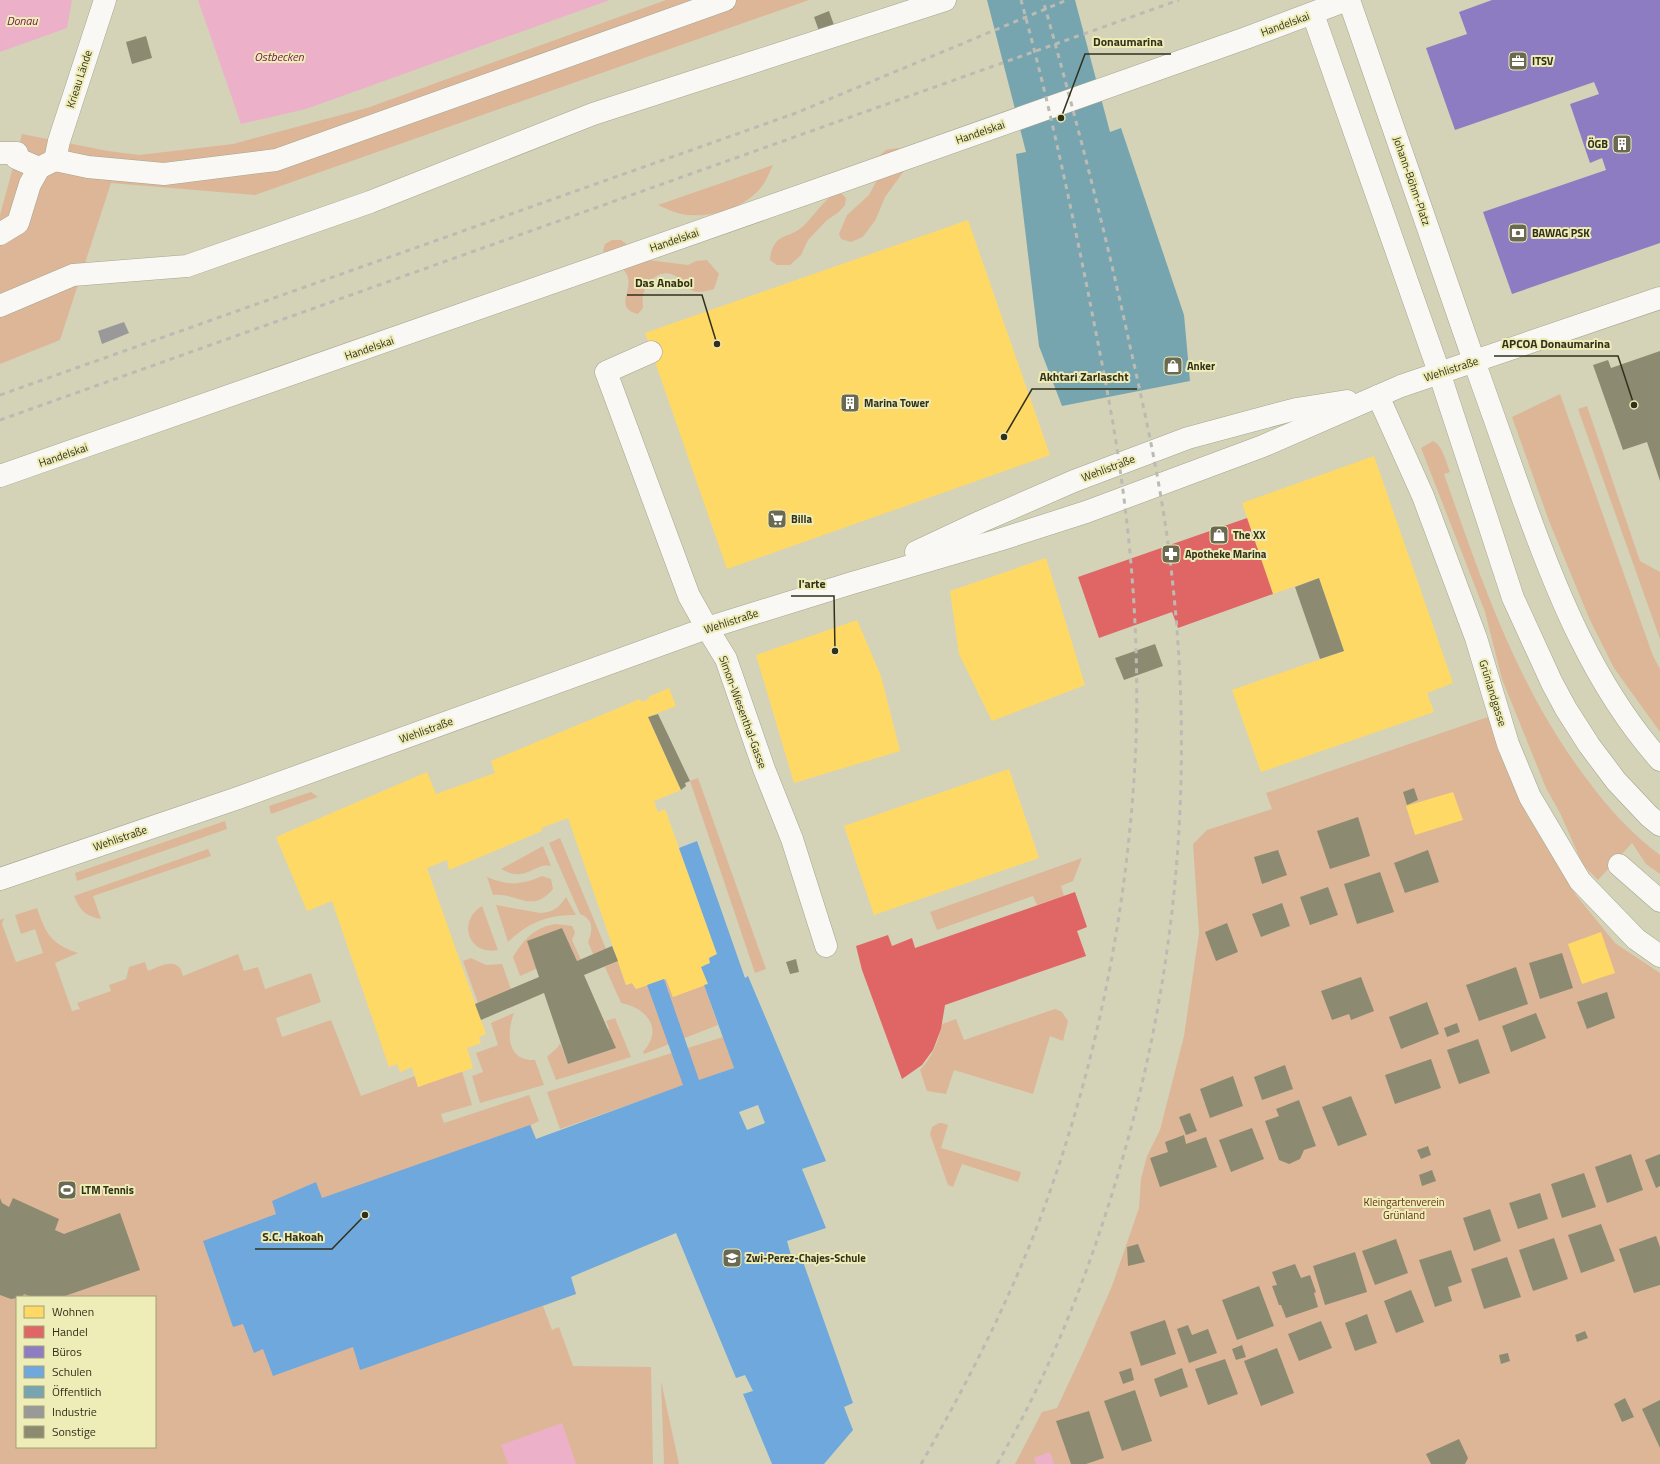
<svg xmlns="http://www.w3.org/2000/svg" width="1660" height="1464" font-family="'Titillium Web',sans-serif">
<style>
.green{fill:#ddb698;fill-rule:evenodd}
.water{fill:#ecb1c9}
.homes{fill:#ffd966}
.shops{fill:#e06666}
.offices{fill:#8e7cc3}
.schools{fill:#6fa8dc;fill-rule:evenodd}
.public{fill:#76a5af}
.industry{fill:#999}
.building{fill:#8c8b71}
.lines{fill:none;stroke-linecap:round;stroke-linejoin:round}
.minor-casing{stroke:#a5a48e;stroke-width:23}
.major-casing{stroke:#a5a48e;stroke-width:23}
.highway-casing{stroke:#a5a48e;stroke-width:23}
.minor{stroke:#f9f8f4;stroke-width:22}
.major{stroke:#f9f8f4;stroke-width:22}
.highway{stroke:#f9f8f4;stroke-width:22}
.rail{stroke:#bbbbb4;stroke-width:3;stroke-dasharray:5 5;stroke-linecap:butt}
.labels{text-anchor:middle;stroke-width:4;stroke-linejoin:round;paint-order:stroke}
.street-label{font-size:11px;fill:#31301b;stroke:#eeecb7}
.poi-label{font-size:11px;font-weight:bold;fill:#31301b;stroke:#eeecb7;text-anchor:start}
.park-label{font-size:11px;fill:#663115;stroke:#eeecb7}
.water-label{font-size:12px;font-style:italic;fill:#741553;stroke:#eeecb7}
.leader{fill:none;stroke:#31301b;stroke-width:1.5}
.callout-dot{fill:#31301b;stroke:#eeecb7;stroke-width:1.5}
.callout-label{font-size:12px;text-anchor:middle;font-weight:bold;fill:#31301b;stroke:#eeecb7;stroke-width:4;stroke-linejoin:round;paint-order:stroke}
</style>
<rect width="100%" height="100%" fill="#d4d3b7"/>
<!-- green -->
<g class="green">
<path d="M666 0H809L255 195 111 183 60 340 0 364V215L22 134 108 151 139 155 233 144 367 108Z"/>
<path d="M898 148 907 155 906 168 885 197 876 219 863 237 851 242 841 239 839 234 847 215 869 195 877 180 876 166 879 156 886 150Z"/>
<path d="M773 165C770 171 767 179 763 185 745 209 710 219 681 214 673 212 665 208 658 205Z"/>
<path d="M836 193 842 194 846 198 845 205 839 212 827 220 808 240 801 255 790 265H777L770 260C770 253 773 245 778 240 785 235 794 234 801 228 814 217 822 201 836 193Z"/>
<path d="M612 240H621L648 260 688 265 696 261 707 260 719 274 714 289C707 291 701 293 693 291 684 288 681 277 671 274 658 270 645 283 643 296 642 300 643 304 643 308L638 314C613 308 634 290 627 275 623 266 614 265 608 259 606 257 605 253 603 251L605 244Z"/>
<path d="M1560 394 1653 656 1660 669V732L1614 668 1589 618 1549 521 1512 417Z"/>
<path d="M1587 406 1640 561 1660 572V639L1578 409Z"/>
<path d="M1433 441C1443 446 1446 462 1450 472L1444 474C1482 582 1518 690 1589 782 1609 809 1633 835 1660 855V874L1646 864 1632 843 1598 880 1583 865 1560 813 1546 788 1502 679 1485 612 1421 448Z"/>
<path d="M1488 717 1509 773 1527 815 1576 895 1615 943 1660 973V1464H1015L1042 1412 1057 1408 1084 1350 1112 1286 1139 1208 1141 1179 1147 1156 1160 1130 1184 1036 1199 933 1193 844 1207 830 1272 809 1266 793Z"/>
<path d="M698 778 766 969 755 973 690 781Z"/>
<path d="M311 792 318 797 271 814 269 806Z"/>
<path d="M225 821 227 829 77 881 75 873Z"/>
<path d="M560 838 606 949 593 954 588 942C593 931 594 919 580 914L549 843Z"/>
<path d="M543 846 551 866C539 863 532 873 520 874 513 875 507 872 501 869Z"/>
<path d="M208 849 211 856 93 896 101 919C85 916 80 910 74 896Z"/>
<path d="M1082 858 1073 881 1061 886 1064 896 1037 905 1033 896 937 930 930 912Z"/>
<path d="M542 876 551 879 553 889C532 914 519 893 493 895L487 877C508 886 521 885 542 876Z"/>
<path d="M566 897 576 915C549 914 527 923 508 942L496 905 540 913C553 912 559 908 566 897Z"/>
<path d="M482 906 498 950C468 956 457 921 482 906Z"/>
<path d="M37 908C46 934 51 944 78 953L55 963 72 1011 80 1009 77 1003 111 991 109 985 126 979 129 967 145 962 148 971C156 968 172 959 179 967 181 969 182 973 183 976L238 954 244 971 258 967 265 989 311 973 321 1002 276 1018 282 1037 331 1020 361 1096 415 1076 418 1087 462 1071 472 1105 441 1114 444 1123 529 1095 539 1121 531 1125 536 1139 557 1238 576 1294 543 1306 552 1330 559 1327 573 1366 651 1367 653 1464H0V920L4 918 2 924 16 962 43 953 35 929 21 934 15 915ZM17 1297H155V1447H17Z"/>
<path d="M556 924 572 926 575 932 572 940 581 960 577 961 562 928 536 969 520 976 513 957C524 939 535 927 556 924Z"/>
<path d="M471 958 486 965 502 964 511 989 478 1003 463 961Z"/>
<path d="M618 961 626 985 632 983 636 989 666 979 673 997 704 985 718 1025 644 1054 643 1052C664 1029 647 1008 621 1003L605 967Z"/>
<path d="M1055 1009 1062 1012 1068 1021 1063 1041 1050 1036 1033 1094 954 1070 946 1094 927 1091 920 1070C932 1058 939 1040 942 1024L956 1019 964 1040Z"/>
<path d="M514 1013C506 1034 507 1061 535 1060L544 1085 480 1103 472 1076 483 1072 476 1053 498 1045 491 1023Z"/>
<path d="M615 1018 631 1057 556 1080 547 1057 558 1047 560 1043 568 1064 615 1048 608 1029 609 1028 606 1021Z"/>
<path d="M723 1037 734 1068 560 1129 547 1092Z"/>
<path d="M939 1123H942L948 1125 941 1148 1021 1172 1018 1182 962 1164 953 1187 948 1185 930 1134 932 1127Z"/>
<path d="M661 1381 679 1464H664Z"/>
</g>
<!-- water -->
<g class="water">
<path d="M0 0H72L67 28 0 52Z"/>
<path d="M198 0H610L306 109 241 124Z"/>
<path d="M562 1423 576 1464H508L501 1445Z"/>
<path d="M1050 1452 1054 1464H1036L1034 1458Z"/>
</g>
<!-- homes -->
<g class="homes">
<path d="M968 220 1050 455 727 569 645 333Z"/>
<path d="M1374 456 1453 683 1427 693 1434 712 1261 772 1232 690 1344 651 1319 578 1273 594 1242 503Z"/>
<path d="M1046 558 1085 685 992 721 959 654 950 591Z"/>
<path d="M857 620 881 676 900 751 794 783 756 655Z"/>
<path d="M669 688 676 706 648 717 681 790 654 801 658 812 665 809 717 954 709 958 710 963 701 967 708 984 673 997 666 979 636 989 632 983 626 985 568 818 541 828 542 831 449 870 447 860 427 868 486 1034 479 1037 481 1043 467 1048 473 1068 418 1087 412 1067 400 1072 397 1064 389 1067 332 901 307 911 276 837 427 772 436 794 495 773 491 761 640 699 642 702 649 699 648 697Z"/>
<path d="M1009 769 1039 858 874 915 844 826Z"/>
<path d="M1453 792 1463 820 1415 835 1406 806Z"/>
<path d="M1601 932 1615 973 1582 984 1568 944Z"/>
</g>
<!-- shops -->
<g class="shops">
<path d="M1247 518 1273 594 1178 628 1172 612 1099 638 1078 577Z"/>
<path d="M1075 892 1087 927 1077 931 1086 956 945 1005 941 1029 933 1050 922 1065 902 1079 862 970 856 946 888 935 892 946 912 938 915 948Z"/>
</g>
<!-- offices -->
<path class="offices" d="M1492 0H1660V243L1512 294 1483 212 1606 170 1602 158 1590 163 1570 104 1599 94 1594 82 1455 130 1426 48 1467 34 1459 12Z"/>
<!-- schools -->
<path class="schools" d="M697 841 745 978 748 976 826 1161 802 1169 826 1228 787 1241 792 1259 801 1256 853 1403 844 1407 853 1430 824 1464H772L743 1394 753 1391 745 1375 736 1378 676 1233 571 1277 576 1294 360 1370 353 1347 273 1376 263 1349 254 1353 243 1324 233 1327 203 1241 276 1214 272 1201 316 1182 322 1198 530 1125 536 1139 683 1085 647 985 664 979 699 1080 734 1068 704 985 708 984 701 967 710 963 709 958 717 954 679 848ZM758 1105 765 1123 747 1130 739 1112Z"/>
<!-- public -->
<path class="public" d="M987 0H1075L1110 132 1121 128 1184 315 1190 381 1062 406 1039 346 1016 154 1026 152Z"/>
<!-- industry -->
<path class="industry" d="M124 322 129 333 102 344 98 331Z"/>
<!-- building -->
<g class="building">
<path d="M829 11 834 25 819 31 814 17Z"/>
<path d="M146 36 152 58 132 64 126 42Z"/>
<path d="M1660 351V481L1647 442 1623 450 1593 365 1608 360 1611 368Z"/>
<path d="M1319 578 1344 651 1320 659 1295 587Z"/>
<path d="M1155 644 1163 666 1124 680 1115 658Z"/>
<path d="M658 714 690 781 685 783 686 786 681 790 648 717Z"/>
<path d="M1414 788 1418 800 1407 805 1403 792Z"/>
<path d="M1358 817 1370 856 1330 869 1317 831Z"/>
<path d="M1278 850 1287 875 1262 884 1254 857Z"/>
<path d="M1428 850 1439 882 1405 893 1394 863Z"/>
<path d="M1380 872 1394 912 1357 924 1344 884Z"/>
<path d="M1328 887 1338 915 1310 925 1300 897Z"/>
<path d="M1282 903 1290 926 1261 937 1252 914Z"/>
<path d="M1227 923 1238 952 1216 961 1205 932Z"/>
<path d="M562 928 577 961 612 946 618 961 584 975 616 1048 568 1064 544 993 481 1020 475 1004 539 977 527 941Z"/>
<path d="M1562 953 1573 988 1540 999 1529 963Z"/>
<path d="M796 959 799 972 790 974 786 962Z"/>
<path d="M1516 967 1528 1004 1479 1021 1466 985Z"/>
<path d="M1361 977 1374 1011 1351 1020 1349 1014 1332 1020 1321 991Z"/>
<path d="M1607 992 1615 1018 1587 1029 1577 1002Z"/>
<path d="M1427 1002 1439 1034 1401 1049 1389 1017Z"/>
<path d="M1536 1013 1546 1038 1511 1052 1502 1026Z"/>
<path d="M1457 1023 1460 1032 1447 1037 1444 1028Z"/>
<path d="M1478 1039 1490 1073 1459 1084 1447 1050Z"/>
<path d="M1431 1059 1441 1088 1395 1104 1385 1075Z"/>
<path d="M1285 1065 1293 1089 1262 1100 1254 1077Z"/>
<path d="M1233 1076 1243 1106 1210 1118 1200 1089Z"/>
<path d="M1351 1096 1367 1135 1338 1146 1322 1107Z"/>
<path d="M1299 1100 1316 1146 1304 1150 1300 1159 1289 1164 1279 1160 1265 1121 1279 1116 1276 1109Z"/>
<path d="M1190 1113 1197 1131 1186 1135 1179 1117Z"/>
<path d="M1252 1128 1264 1159 1231 1172 1219 1140Z"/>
<path d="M1184 1135 1186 1144 1206 1137 1217 1167 1160 1187 1150 1158 1168 1152 1165 1142Z"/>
<path d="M1428 1146 1431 1155 1421 1159 1417 1150Z"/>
<path d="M1631 1154 1643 1190 1607 1203 1595 1167Z"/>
<path d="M1660 1154V1186L1656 1188 1645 1160Z"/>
<path d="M1432 1170 1436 1181 1422 1186 1419 1175Z"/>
<path d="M1584 1173 1596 1207 1562 1218 1551 1184Z"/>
<path d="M1540 1193 1548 1219 1518 1229 1509 1203Z"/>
<path d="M0 1198 2 1203 9 1207 13 1198 59 1219 55 1230 64 1234 120 1213 140 1270 62 1297H32L24 1294 22 1297 11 1299 0 1295Z"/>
<path d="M1490 1209 1501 1241 1474 1251 1463 1218Z"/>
<path d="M1601 1224 1615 1261 1581 1273 1568 1235Z"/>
<path d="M1656 1236 1660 1247V1285L1634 1293 1619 1249Z"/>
<path d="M1554 1238 1568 1279 1533 1291 1519 1250Z"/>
<path d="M1396 1239 1408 1273 1375 1285 1362 1251Z"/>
<path d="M1138 1244 1145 1262 1128 1266 1127 1247Z"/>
<path d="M1451 1250 1462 1282 1448 1287 1452 1301 1435 1307 1419 1260Z"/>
<path d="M1355 1252 1367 1292 1325 1305 1313 1266Z"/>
<path d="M1507 1257 1521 1297 1484 1309 1471 1269Z"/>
<path d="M1295 1264 1301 1278 1310 1275 1316 1292 1314 1293 1318 1307 1286 1318 1281 1305H1279L1272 1286 1277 1285 1272 1272Z"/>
<path d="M1259 1286 1274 1326 1237 1340 1222 1300Z"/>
<path d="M1411 1290 1424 1322 1396 1333 1384 1301Z"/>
<path d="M1367 1314 1377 1343 1355 1351 1345 1323Z"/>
<path d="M1165 1320 1176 1354 1141 1366 1130 1332Z"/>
<path d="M1321 1321 1332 1348 1299 1361 1288 1334Z"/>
<path d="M1188 1325 1192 1335 1208 1329 1217 1353 1189 1363 1177 1329Z"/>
<path d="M1585 1331 1588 1338 1577 1342 1575 1335Z"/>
<path d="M1242 1345 1246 1357 1236 1360 1232 1349Z"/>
<path d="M1277 1348 1294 1393 1261 1406 1244 1361Z"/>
<path d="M1508 1353 1510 1361 1501 1364 1499 1355Z"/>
<path d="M1225 1359 1238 1394 1208 1405 1195 1369Z"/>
<path d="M1131 1368 1134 1380 1123 1384 1119 1372Z"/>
<path d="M1182 1368 1188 1387 1160 1397 1154 1379Z"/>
<path d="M1135 1390 1152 1441 1122 1451 1104 1401Z"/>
<path d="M1625 1398 1634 1417 1622 1422 1614 1404Z"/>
<path d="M1660 1400V1448L1642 1409Z"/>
<path d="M1089 1411 1104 1458 1086 1464H1071L1056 1421Z"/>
<path d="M1459 1439 1468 1458 1465 1464H1431L1426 1454Z"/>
</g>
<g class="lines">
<!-- minor casing -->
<g class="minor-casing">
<g id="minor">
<path d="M0 153H17L16 158 39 168"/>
<path d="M55 160 59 141 105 0"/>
<path d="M0 234 18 223 30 184 39 168 55 160 88 167 164 174 276 160 725 0"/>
<path d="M0 306 73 275 187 266 370 202 593 114 945 0"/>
<path d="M651 352 606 372 689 596 707 628 726 659 764 769 792 839 826 946"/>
<path d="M1378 396 1423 496 1476 638 1508 744 1530 797 1580 881 1636 939 1660 956"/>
<path d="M916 552 980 522 1074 481 1188 438 1296 409 1347 401"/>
<path d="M1619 865 1660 901"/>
<path d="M0 879 238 798 707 628 852 583 999 540 1086 512 1263 446 1401 386 1660 298"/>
</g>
</g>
<!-- major casing -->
<g class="major-casing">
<g id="major">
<path d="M1349 0 1474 361"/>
<path d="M1313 14 1439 372"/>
<path d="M0 476C416 333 831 185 1246 38L1347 0"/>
</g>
</g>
<!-- highway casing -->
<g class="highway-casing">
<g id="highway">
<path d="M1474 361C1490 407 1507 453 1523 499 1556 591 1594 686 1660 760"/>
<path d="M1439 372 1513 598 1552 683 1566 709 1589 745 1616 781 1649 816 1660 825"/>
</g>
</g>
<!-- minor -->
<use href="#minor" class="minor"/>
<!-- major -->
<use href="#major" class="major"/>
<!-- highway -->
<use href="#highway" class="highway"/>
<!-- rail -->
<g class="rail">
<path d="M0 395 796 113 1067 0"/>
<path d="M0 420 1179 0"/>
<path d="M921 1464C964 1389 1003 1313 1035 1232 1095 1076 1129 909 1136 742 1139 651 1133 559 1120 469 1112 411 1100 354 1089 297 1069 197 1048 98 1021 0"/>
<path d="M997 1464C1040 1390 1074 1310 1101 1228 1172 1016 1197 800 1172 577 1164 499 1147 422 1130 346 1105 230 1075 114 1043 0"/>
</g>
</g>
<!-- icons -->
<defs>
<g id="office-square" transform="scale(1)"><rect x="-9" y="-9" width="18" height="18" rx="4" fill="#6a6952" stroke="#eeecb7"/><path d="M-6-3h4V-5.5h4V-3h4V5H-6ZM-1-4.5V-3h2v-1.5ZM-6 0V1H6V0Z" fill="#fff"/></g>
<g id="building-square" transform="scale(1)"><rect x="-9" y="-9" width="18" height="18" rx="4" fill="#6a6952" stroke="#eeecb7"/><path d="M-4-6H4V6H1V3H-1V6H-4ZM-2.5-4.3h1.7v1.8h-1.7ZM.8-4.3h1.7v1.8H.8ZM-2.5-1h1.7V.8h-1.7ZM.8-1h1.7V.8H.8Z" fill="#fff"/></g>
<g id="bank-square" transform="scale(1)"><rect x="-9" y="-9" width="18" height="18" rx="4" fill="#6a6952" stroke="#eeecb7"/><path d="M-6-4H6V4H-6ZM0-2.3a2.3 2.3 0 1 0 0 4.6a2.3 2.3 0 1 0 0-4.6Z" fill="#fff"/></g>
<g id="shop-square" transform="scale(1)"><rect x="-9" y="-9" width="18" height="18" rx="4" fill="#6a6952" stroke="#eeecb7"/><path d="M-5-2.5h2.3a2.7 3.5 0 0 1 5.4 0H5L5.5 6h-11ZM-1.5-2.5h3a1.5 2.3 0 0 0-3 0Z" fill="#fff"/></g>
<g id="supermarket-square" transform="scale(1)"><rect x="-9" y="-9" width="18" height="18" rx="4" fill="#6a6952" stroke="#eeecb7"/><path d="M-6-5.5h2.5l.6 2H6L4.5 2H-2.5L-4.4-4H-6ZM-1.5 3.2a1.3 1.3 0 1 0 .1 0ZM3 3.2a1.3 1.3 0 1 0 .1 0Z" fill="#fff"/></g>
<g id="pharmacy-square" transform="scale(1)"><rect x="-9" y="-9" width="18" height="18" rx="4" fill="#6a6952" stroke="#eeecb7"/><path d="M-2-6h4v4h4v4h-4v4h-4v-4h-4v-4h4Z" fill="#fff"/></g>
<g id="stadium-square" transform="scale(1)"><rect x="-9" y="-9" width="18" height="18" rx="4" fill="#6a6952" stroke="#eeecb7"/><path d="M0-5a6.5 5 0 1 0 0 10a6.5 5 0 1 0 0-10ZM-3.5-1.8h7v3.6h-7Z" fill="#fff"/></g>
<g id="school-square" transform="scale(1)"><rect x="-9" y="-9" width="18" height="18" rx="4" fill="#6a6952" stroke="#eeecb7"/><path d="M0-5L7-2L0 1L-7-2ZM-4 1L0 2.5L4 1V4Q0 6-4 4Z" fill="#fff"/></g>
</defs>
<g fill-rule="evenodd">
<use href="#office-square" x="1518" y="61"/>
<use href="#building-square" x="1622" y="144"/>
<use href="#bank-square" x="1518" y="233"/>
<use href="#shop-square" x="1173" y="366"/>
<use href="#building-square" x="850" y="403"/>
<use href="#supermarket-square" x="777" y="519"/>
<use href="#shop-square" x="1219" y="535"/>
<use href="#pharmacy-square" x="1171" y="554"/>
<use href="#stadium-square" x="67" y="1190"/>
<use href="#school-square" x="732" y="1258"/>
</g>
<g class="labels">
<!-- street labels -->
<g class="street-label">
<text transform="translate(1285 24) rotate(-20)" y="4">Handelskai</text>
<text transform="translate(79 79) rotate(-72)" y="4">Krieau Lände</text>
<text transform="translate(980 132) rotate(-19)" y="4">Handelskai</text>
<text transform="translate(1412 181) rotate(71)" y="4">Johann-Böhm-Platz</text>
<text transform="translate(674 240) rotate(-19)" y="4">Handelskai</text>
<text transform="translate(369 348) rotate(-19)" y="4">Handelskai</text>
<text transform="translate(1451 369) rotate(-18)" y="4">Wehlistraße</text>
<text transform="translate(63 455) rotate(-19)" y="4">Handelskai</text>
<text transform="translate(1108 468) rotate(-21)" y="4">Wehlistraße</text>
<text transform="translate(731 621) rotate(-18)" y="4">Wehlistraße</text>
<text transform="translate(1493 693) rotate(73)" y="4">Grünlandgasse</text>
<text transform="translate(743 712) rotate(70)" y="4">Simon-Wiesenthal-Gasse</text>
<text transform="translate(426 730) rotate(-20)" y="4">Wehlistraße</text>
<text transform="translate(120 838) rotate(-19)" y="4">Wehlistraße</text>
</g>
<!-- poi labels -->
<g class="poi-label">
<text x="1532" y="65">ITSV</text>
<text x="1608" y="148" text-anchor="end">ÖGB</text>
<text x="1532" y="237">BAWAG PSK</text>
<text x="1187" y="370">Anker</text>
<text x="864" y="407">Marina Tower</text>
<text x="791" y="523">Billa</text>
<text x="1233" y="539">The XX</text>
<text x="1185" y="558">Apotheke Marina</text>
<text x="81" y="1194">LTM Tennis</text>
<text x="746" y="1262">Zwi-Perez-Chajes-Schule</text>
</g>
<!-- park labels -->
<g class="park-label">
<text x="1404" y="1206">Kleingartenverein<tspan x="1404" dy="13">Grünland</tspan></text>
</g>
<!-- water labels -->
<g class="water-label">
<text x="22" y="25">Donau</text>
<text x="279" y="61">Ostbecken</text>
</g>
</g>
<!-- callouts -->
<path class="leader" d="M1061 118L1085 54H1171M717 344L702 295H627M1634 405L1618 356H1494M1004 437L1032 389H1137M835 651L834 596H791M365 1215L332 1249H255"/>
<g class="callout-dot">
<circle cx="1061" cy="118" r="4"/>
<circle cx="717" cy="344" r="4"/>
<circle cx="1634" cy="405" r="4"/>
<circle cx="1004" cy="437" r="4"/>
<circle cx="835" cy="651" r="4"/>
<circle cx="365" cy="1215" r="4"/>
</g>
<g class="callout-label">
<text x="1128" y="46">Donaumarina</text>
<text x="664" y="287">Das Anabol</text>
<text x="1556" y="348">APCOA Donaumarina</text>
<text x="1084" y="381">Akhtari Zarlascht</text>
<text x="812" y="588">l'arte</text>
<text x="293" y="1241">S.C. Hakoah</text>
</g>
<!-- legend -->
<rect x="16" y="1296" width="140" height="152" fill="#eeecb7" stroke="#a2a179"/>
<rect x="24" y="1306" width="20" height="12" fill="#ffd966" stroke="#a2a179"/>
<text x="52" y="1316" font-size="12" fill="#31301b">Wohnen</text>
<rect x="24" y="1326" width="20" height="12" fill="#e06666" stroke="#a2a179"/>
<text x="52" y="1336" font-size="12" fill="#31301b">Handel</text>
<rect x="24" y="1346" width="20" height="12" fill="#8e7cc3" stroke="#a2a179"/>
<text x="52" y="1356" font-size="12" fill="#31301b">Büros</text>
<rect x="24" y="1366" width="20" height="12" fill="#6fa8dc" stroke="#a2a179"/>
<text x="52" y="1376" font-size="12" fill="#31301b">Schulen</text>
<rect x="24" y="1386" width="20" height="12" fill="#76a5af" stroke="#a2a179"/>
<text x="52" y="1396" font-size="12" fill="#31301b">Öffentlich</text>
<rect x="24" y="1406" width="20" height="12" fill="#999999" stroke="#a2a179"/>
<text x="52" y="1416" font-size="12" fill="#31301b">Industrie</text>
<rect x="24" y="1426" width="20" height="12" fill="#8c8b71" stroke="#a2a179"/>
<text x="52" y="1436" font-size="12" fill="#31301b">Sonstige</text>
</svg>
